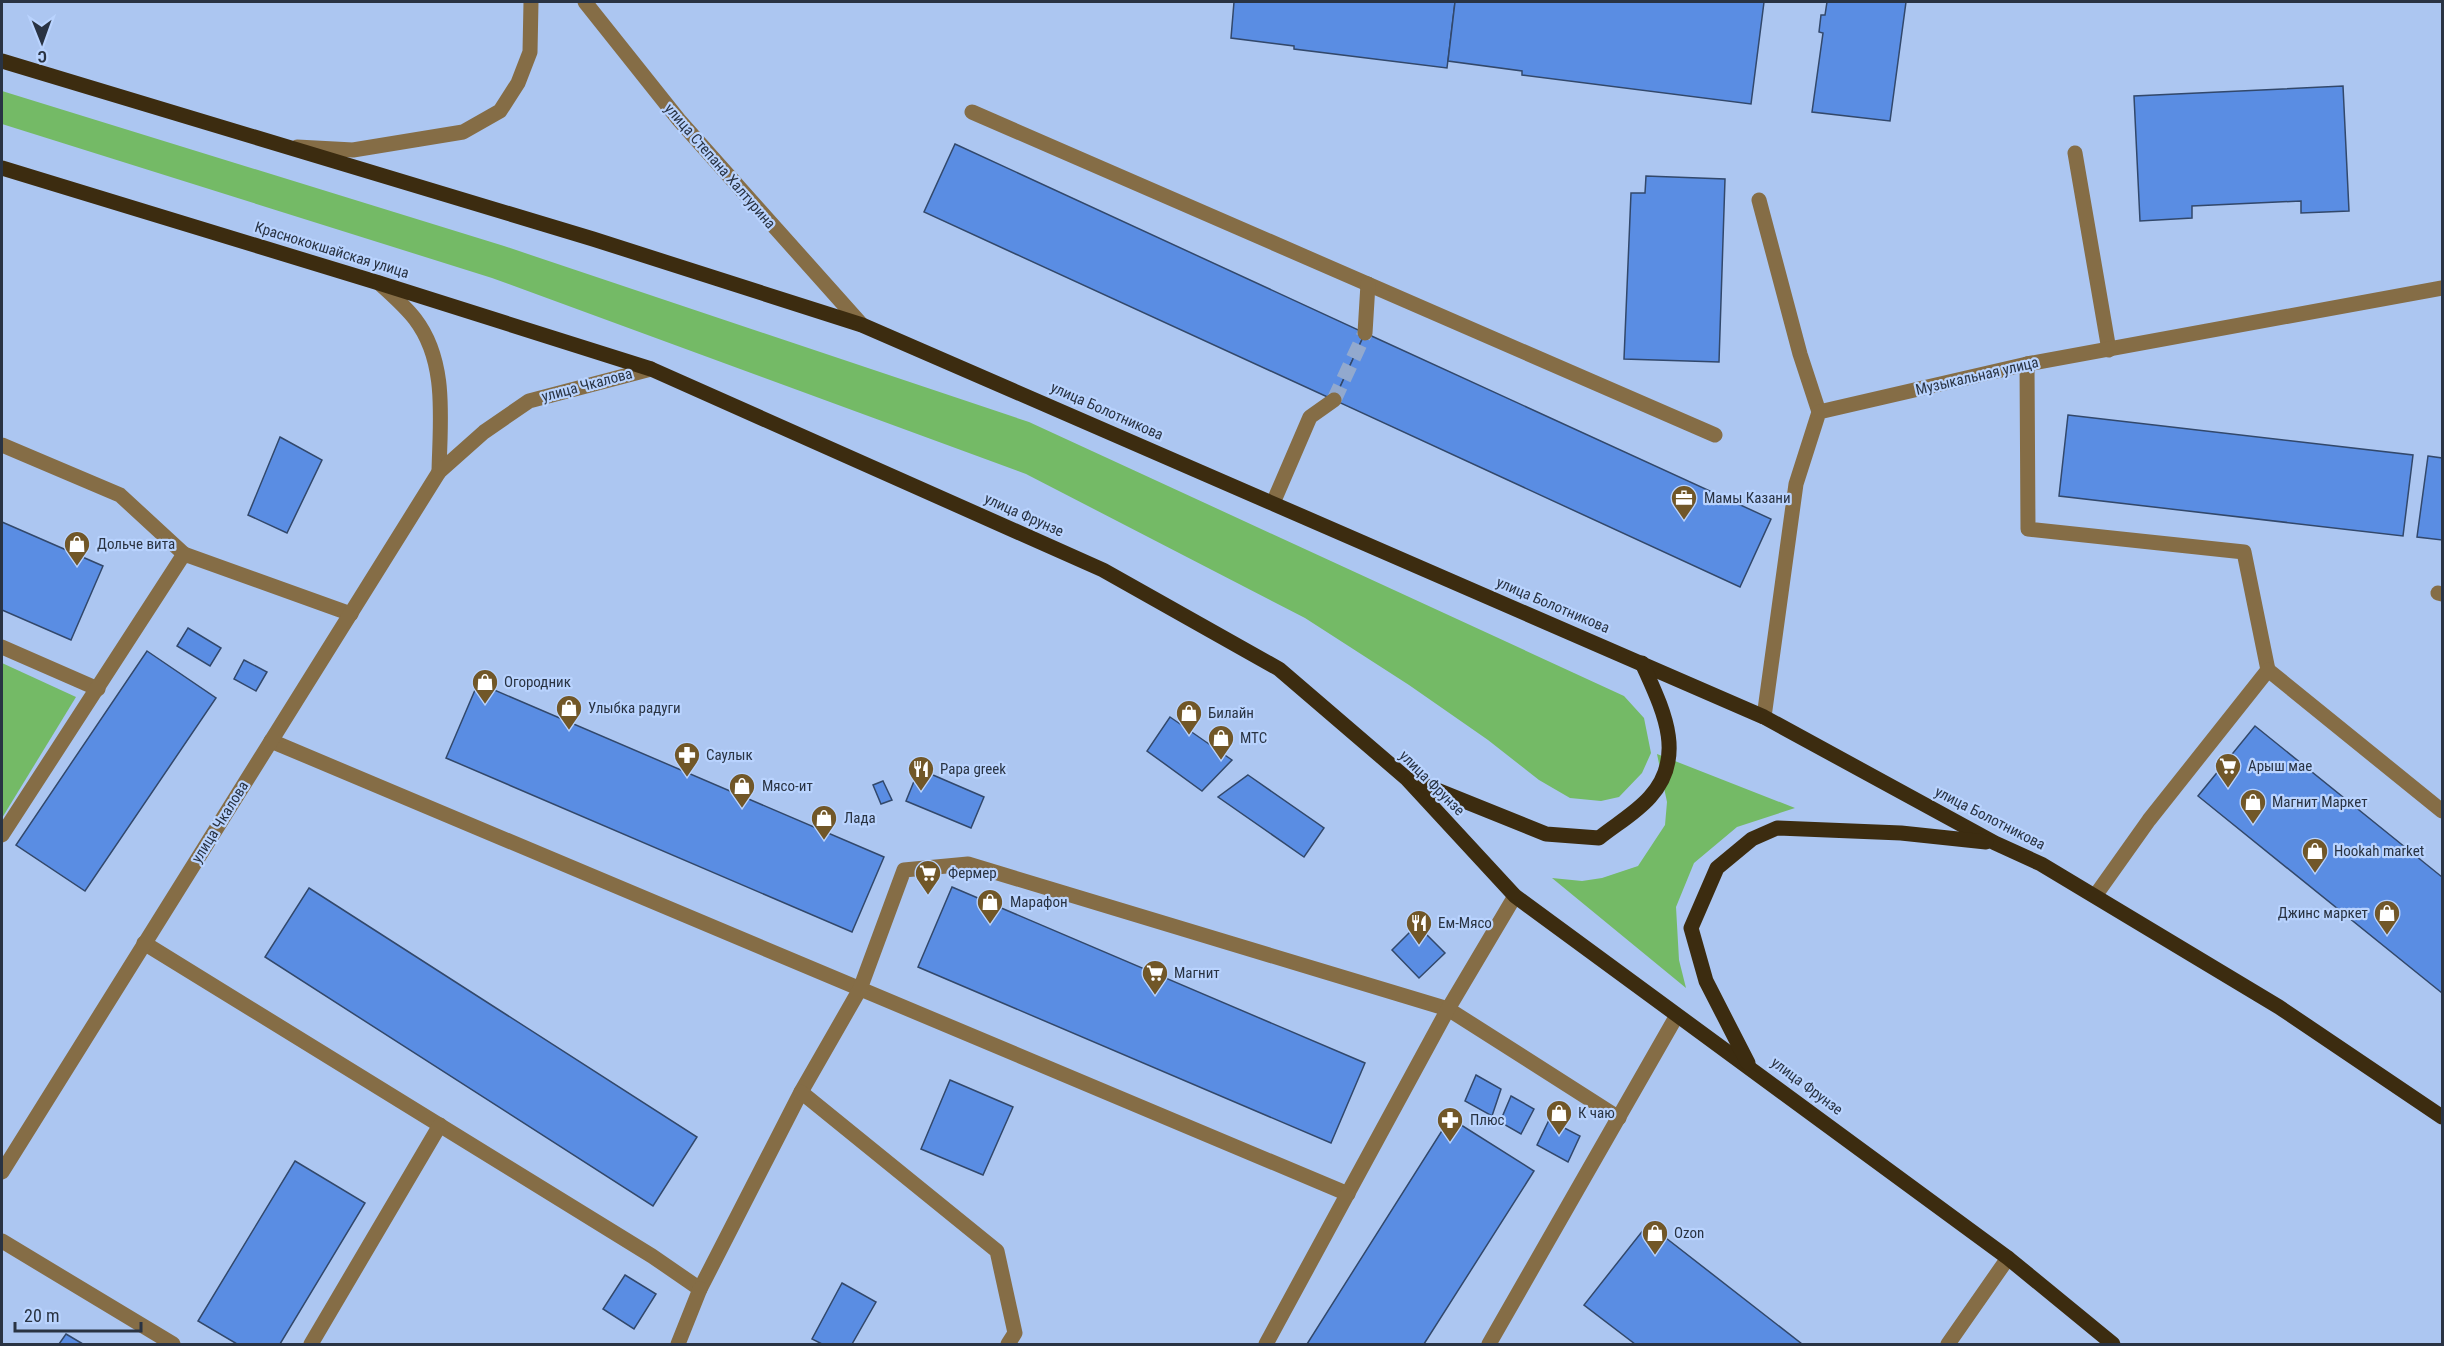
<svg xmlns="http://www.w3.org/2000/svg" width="2444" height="1346" font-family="'Roboto Condensed',sans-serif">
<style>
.green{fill:#74ba66}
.building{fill:#5a8de3;stroke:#32486b;stroke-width:1.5}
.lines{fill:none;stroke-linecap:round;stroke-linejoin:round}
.minor-tunnel{stroke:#92a9ce;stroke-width:15;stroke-dasharray:15 8;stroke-linecap:butt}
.minor{stroke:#856d46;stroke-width:15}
.major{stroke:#3c2c10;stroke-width:15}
.labels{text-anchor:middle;stroke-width:4.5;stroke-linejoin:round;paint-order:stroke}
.street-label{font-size:15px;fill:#293343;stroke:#b9d3fe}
.poi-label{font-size:15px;fill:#293343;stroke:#b9d3fe;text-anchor:start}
</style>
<rect width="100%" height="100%" fill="#acc6f1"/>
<!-- green -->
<g class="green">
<path d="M2 91 504 246 1029 422 1624 696 1644 718 1651 753 1642 773 1619 797 1601 801 1570 798 1539 780 1488 740 1409 685 1305 618 1026 474 492 278 2 124Z"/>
<path d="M2 663 76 697 2 818Z"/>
<path d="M1657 754 1795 808 1737 827 1694 863 1676 907 1679 960 1686 988 1552 878 1582 881 1602 878 1638 866 1665 825 1667 802Z"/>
</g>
<!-- building -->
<g class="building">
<path d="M1234 2H1455L1447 68 1294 49V46L1231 38Z"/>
<path d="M1455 2H1764L1751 104 1522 75V71L1448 61Z"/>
<path d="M1827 2H1906L1890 121 1812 112 1823 33 1819 32 1821 15H1825Z"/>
<path d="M2343 86 2349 211 2301 213V201L2192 206V218L2140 221 2134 96Z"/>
<path d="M955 144 1365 333 1334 400 924 212Z"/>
<path d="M1646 176 1725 179 1719 362 1624 359 1631 193H1645Z"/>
<path d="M1365 333 1771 519 1740 587 1334 400Z"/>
<path d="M2068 415 2413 455 2403 536 2059 496Z"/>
<path d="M280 437 322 460 287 533 248 515Z"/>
<path d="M2428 456 2442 458V540L2417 537Z"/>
<path d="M2 522 103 566 71 640 2 610Z"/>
<path d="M188 628 221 648 210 666 177 646Z"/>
<path d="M147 651 216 698 85 891 16 845Z"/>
<path d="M244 660 267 672 256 691 234 679Z"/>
<path d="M478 683 884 857 852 932 446 758Z"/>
<path d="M1170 717 1232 760 1202 791 1147 751Z"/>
<path d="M2255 726 2442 877V993L2198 796Z"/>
<path d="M919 769 984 797 971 828 906 801Z"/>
<path d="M1248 775 1324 828 1304 857 1218 797Z"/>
<path d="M883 781 892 800 881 804 873 785Z"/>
<path d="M952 887 1365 1063 1331 1143 918 967Z"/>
<path d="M309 888 697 1137 653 1206 265 957Z"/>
<path d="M1417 925 1445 953 1419 978 1392 950Z"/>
<path d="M1476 1075 1501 1089 1492 1116 1465 1101Z"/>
<path d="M950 1080 1013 1107 983 1175 921 1149Z"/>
<path d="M1511 1096 1534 1109 1521 1134 1500 1122Z"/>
<path d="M1450 1118 1534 1171 1424 1344H1307Z"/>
<path d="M1549 1120 1580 1136 1568 1162 1537 1145Z"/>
<path d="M295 1161 365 1203 280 1344H237L198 1321Z"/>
<path d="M1648 1224 1802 1344H1635L1584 1305Z"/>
<path d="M625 1275 656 1294 634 1329 603 1309Z"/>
<path d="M842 1283 876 1302 852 1344H822L812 1339Z"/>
<path d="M66 1334 83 1344H59Z"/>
</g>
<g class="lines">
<!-- minor-tunnel -->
<path class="minor-tunnel" d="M1334 400 1365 333"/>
<!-- minor -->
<g class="minor">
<path d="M585 2 679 120 862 325"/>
<path d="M972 112 1715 435"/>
<path d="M297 147 353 150 463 132 500 111 518 83 530 52 531 2"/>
<path d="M2075 153 2109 350"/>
<path d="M1759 200 1800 354 1819 412"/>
<path d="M379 283C391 294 405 306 415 319 448 362 440 421 439 472"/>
<path d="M1365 333 1368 284"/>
<path d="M2027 364 2028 529 2244 552 2268 670"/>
<path d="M2 445 120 495 184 554"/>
<path d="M1273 503 1310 417 1334 400"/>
<path d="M2438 593 2442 594"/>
<path d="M2 647 98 689"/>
<path d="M1764 717 1796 484 1819 412 2027 364 2442 288"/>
<path d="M271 741 1348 1194"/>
<path d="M2 835 184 554 351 614"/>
<path d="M2095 896 2149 820 2268 670 2442 811"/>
<path d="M144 943 652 1256 700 1289 801 1092 860 989 904 870 968 864 1448 1009 1619 1118"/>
<path d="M801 1092 997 1251 1015 1333 1008 1344"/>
<path d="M2 1172 439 472 484 432 529 401 651 369"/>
<path d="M2 1241 173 1344"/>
<path d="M311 1344 440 1125"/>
<path d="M678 1344 700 1289"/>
<path d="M1266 1344 1448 1009 1515 896"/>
<path d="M1489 1344 1676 1017"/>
<path d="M1948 1344 2008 1258"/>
</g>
<!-- major -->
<g class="major">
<path d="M2 61 593 239 862 325 1764 717 1995 843 2041 864 2279 1007 2442 1117"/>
<path d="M2 168 379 283 651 369 1103 570 1279 669 1406 778 1515 896 2008 1258 2113 1344"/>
<path d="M1412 780 1546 834 1599 838C1615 825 1636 813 1650 797 1688 755 1661 706 1642 663"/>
<path d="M1748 1063 1706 981 1691 928 1717 868 1752 839 1777 828 1901 833 1986 842"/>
</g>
</g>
<!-- icons -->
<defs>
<g id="office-pin" transform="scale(1.35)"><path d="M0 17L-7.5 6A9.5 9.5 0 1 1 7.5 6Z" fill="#715728" stroke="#b9d3fe"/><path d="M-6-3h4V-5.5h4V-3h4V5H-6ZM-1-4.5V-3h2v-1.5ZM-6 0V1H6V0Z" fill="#fff"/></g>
<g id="shop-pin" transform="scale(1.35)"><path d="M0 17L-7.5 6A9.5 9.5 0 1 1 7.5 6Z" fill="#715728" stroke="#b9d3fe"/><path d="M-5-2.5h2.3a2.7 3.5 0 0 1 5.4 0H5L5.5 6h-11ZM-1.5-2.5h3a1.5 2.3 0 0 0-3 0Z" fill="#fff"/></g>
<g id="pharmacy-pin" transform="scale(1.35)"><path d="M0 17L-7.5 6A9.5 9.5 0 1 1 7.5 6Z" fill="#715728" stroke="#b9d3fe"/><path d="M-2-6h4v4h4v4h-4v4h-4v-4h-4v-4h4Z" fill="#fff"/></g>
<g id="supermarket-pin" transform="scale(1.35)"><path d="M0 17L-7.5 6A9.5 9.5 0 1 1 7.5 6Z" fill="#715728" stroke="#b9d3fe"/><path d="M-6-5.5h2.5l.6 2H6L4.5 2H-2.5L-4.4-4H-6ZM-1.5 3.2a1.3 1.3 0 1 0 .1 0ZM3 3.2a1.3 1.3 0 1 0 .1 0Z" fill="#fff"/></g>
<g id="restaurant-pin" transform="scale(1.35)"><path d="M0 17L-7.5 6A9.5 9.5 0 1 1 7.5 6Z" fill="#715728" stroke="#b9d3fe"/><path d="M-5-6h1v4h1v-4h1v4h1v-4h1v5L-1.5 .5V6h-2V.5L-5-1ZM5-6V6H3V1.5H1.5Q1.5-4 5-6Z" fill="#fff"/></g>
</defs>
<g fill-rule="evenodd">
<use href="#office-pin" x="1684" y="498"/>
<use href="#shop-pin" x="77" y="544"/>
<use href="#shop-pin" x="485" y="682"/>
<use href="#shop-pin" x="569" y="708"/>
<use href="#shop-pin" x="1189" y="713"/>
<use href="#shop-pin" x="1221" y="738"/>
<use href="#pharmacy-pin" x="687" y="755"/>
<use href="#supermarket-pin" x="2228" y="766"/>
<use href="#restaurant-pin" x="921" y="769"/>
<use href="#shop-pin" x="742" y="786"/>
<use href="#shop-pin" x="2253" y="802"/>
<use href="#shop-pin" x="824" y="818"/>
<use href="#shop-pin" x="2315" y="851"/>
<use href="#supermarket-pin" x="928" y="873"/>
<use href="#shop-pin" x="990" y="902"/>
<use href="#shop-pin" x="2387" y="913"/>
<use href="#restaurant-pin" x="1419" y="923"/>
<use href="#supermarket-pin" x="1155" y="973"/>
<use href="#shop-pin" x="1559" y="1113"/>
<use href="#pharmacy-pin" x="1450" y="1120"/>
<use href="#shop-pin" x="1655" y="1233"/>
</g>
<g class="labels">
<!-- street labels -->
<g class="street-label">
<text transform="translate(720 166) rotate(49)" y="5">улица Степана Халтурина</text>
<text transform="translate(332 250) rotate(17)" y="5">Краснококшайская улица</text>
<text transform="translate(1977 376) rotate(-13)" y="5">Музыкальная улица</text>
<text transform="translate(587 385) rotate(-15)" y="5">улица Чкалова</text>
<text transform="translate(1107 411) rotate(24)" y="5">улица Болотникова</text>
<text transform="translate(1024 515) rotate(24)" y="5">улица Фрунзе</text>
<text transform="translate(1553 605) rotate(23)" y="5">улица Болотникова</text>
<text transform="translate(1432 783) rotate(45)" y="5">улица Фрунзе</text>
<text transform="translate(1990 818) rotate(27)" y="5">улица Болотникова</text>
<text transform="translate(220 822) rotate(-58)" y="5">улица Чкалова</text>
<text transform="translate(1807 1086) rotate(37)" y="5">улица Фрунзе</text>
</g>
<!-- poi labels -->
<g class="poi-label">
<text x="1704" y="503">Мамы Казани</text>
<text x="97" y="549">Дольче вита</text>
<text x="504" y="687">Огородник</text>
<text x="588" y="713">Улыбка радуги</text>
<text x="1208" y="718">Билайн</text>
<text x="1240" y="743">МТС</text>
<text x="706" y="760">Саулык</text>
<text x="2248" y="771">Арыш мае</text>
<text x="940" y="774">Papa greek</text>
<text x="762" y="791">Мясо-ит</text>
<text x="2272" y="807">Магнит Маркет</text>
<text x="844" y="823">Лада</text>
<text x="2334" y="856">Hookah market</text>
<text x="948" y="878">Фермер</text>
<text x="1010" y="907">Марафон</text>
<text x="2368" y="918" text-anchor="end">Джинс маркет</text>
<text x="1438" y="928">Ем-Мясо</text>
<text x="1174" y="978">Магнит</text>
<text x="1578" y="1118">К чаю</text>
<text x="1470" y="1125">Плюс</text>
<text x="1674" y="1238">Ozon</text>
</g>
</g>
<!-- border -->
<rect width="2444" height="1346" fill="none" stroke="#293343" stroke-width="6"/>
<!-- north arrow -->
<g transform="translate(42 42) rotate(179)" stroke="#b9d3fe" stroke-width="4.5" paint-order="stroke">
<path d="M0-4.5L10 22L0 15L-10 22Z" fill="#293343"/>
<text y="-9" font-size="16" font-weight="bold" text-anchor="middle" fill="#293343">С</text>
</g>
<!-- scale -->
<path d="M15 1322v9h126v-9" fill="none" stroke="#293343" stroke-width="3"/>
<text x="24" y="1322" font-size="18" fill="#293343" stroke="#b9d3fe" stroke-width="4.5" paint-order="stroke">20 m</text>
</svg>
